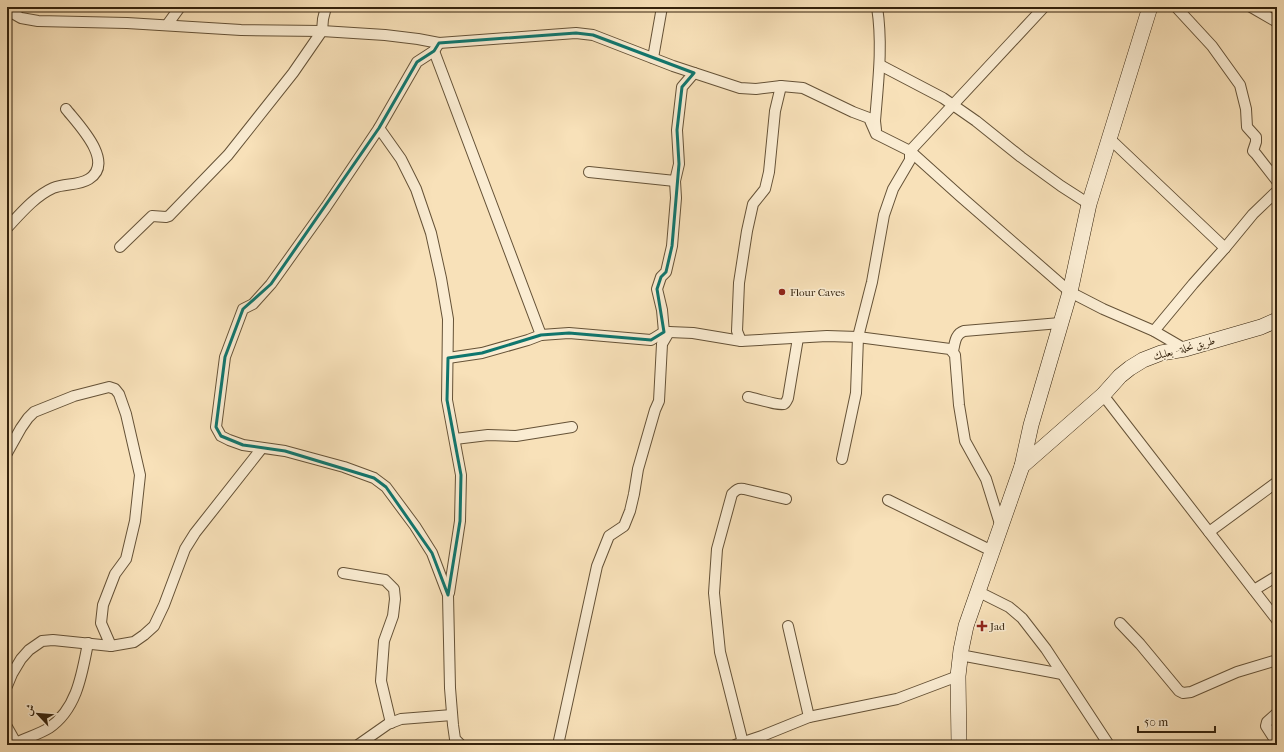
<svg xmlns="http://www.w3.org/2000/svg" width="1284" height="752" font-family="'IM FELL French Canon',Amiri,serif">
<style>
.lines{fill:none;stroke-linecap:round;stroke-linejoin:round}
.street-casing{stroke:#655237;stroke-width:12}
.secondary-casing{stroke:#34220c;stroke-width:16}
.street{stroke:#faecd2;stroke-width:10}
.secondary{stroke:#faecd2;stroke-width:15}
.marked{fill:none;stroke:#0f766e;stroke-width:3;stroke-linejoin:round}
.poi-dot{fill:#8f2418;stroke:#faecd2;stroke-width:1.5}
.labels{text-anchor:middle;stroke-width:3;stroke-linejoin:round;paint-order:stroke}
.poi-label{font-size:11px;fill:#34220c;stroke:#faecd2;text-anchor:start}
.street-label{font-size:11px;fill:#34220c;stroke:#faecd2}
</style>
<rect width="100%" height="100%" fill="#f8e1b9"/>
<filter id="stains"><feTurbulence type="fractalNoise" baseFrequency=".005" numOctaves="4"/><feColorMatrix values="0 0 0 0 .2 0 0 0 0 .09 0 0 0 0 .02 0 0 0 .5 -.17"/></filter>
<radialGradient id="worn" r=".72"><stop offset=".6" stop-color="#630" stop-opacity="0"/><stop offset="1" stop-color="#630" stop-opacity=".3"/></radialGradient>
<g class="lines">
<!-- street casing -->
<g class="street-casing">
<g id="street">
<path d="M1176 7 1212 46 1240 85 1246 109 1247 127 1256 137V142L1253 151 1256 154 1277 181"/>
<path d="M1251 7 1277 22"/>
<path d="M7 10 21 18 38 21 127 23 241 30 322 31 385 35 418 39 439 43 576 33 593 35 673 66 740 88 756 89 781 86 803 88 853 112 869 118 876 134 910 151 960 196 1070 292 1103 309 1154 331 1185 349"/>
<path d="M167 25 180 7"/>
<path d="M439 43 434 51 417 62 379 128 326 207 271 284 253 304 243 309 225 357 216 427 221 436 229 440 243 445 285 451 344 467 374 478 386 487 415 526 432 553 448 595 450 688 453 725 455 739 461 745"/>
<path d="M434 51 541 335"/>
<path d="M653 58 662 7"/>
<path d="M880 65 943 98 976 121 1021 157 1061 186 1089 204"/>
<path d="M379 128 401 159 416 189 431 233 441 278 448 319 447 400 461 475 460 521 449 593"/>
<path d="M876 130 875 121C878 83 883 45 877 7"/>
<path d="M1110 139 1225 248"/>
<path d="M589 172 675 181"/>
<path d="M7 228C20 214 35 196 53 188 65 183 78 186 89 179 116 162 77 123 66 109"/>
<path d="M120 247 152 216 166 217 169 216 228 155 293 73 322 31 323 19 326 7"/>
<path d="M1154 331 1193 284 1225 248 1253 214 1277 191"/>
<path d="M664 332 662 310 657 289 661 277 666 272 672 246 676 198 675 181 679 164 677 130 682 87 694 73"/>
<path d="M741 341 737 331 739 283 747 231 753 204 765 189 769 172 775 111 781 86"/>
<path d="M953 351C955 343 955 334 964 331L1060 323"/>
<path d="M448 358 482 353 528 340 541 335 569 333 651 340 664 332H669L693 333 741 341 827 336 858 337 950 349 955 355 959 405 965 441 986 479 1001 527"/>
<path d="M1103 395 1277 620"/>
<path d="M748 397C755 398 779 406 784 404 786 403 787 400 788 398L798 338"/>
<path d="M455 439 488 435 516 436 572 427"/>
<path d="M7 453 21 428 28 418 34 412 74 396 109 387 115 389 119 394 126 414 140 475 135 521 126 559 115 574 103 605 101 623 111 646"/>
<path d="M842 459 856 393 858 337 872 282 884 215 893 189 910 160V151L1044 7"/>
<path d="M888 500 992 551"/>
<path d="M1209 532 1277 482"/>
<path d="M343 573 385 580 394 589 395 599 393 616 384 641 381 681 391 723"/>
<path d="M1254 590 1277 576"/>
<path d="M979 592 1009 607 1022 618 1046 649 1109 745"/>
<path d="M1120 623 1140 644 1179 691 1183 693 1191 692 1237 672 1277 660"/>
<path d="M788 626 809 717"/>
<path d="M960 655 1062 674"/>
<path d="M7 686 12 674 21 659 29 650 42 641 53 640 111 646 134 642 144 635 154 626 164 605 185 549 195 533 262 448"/>
<path d="M1277 713 1267 722 1266 726 1277 743"/>
<path d="M7 727 16 743"/>
<path d="M743 743 720 652 714 593 717 549 732 494C736 490 738 488 744 489L786 499"/>
<path d="M12 745C24 738 38 735 49 728 77 709 82 674 88 643"/>
<path d="M358 745 388 724 401 719 452 715"/>
<path d="M558 745 597 566 609 536 624 526 630 511 634 494 638 469 655 410 659 401 662 344 669 332"/>
<path d="M735 745 762 736 809 717 897 699 958 676"/>
</g>
</g>
<!-- secondary casing -->
<g class="secondary-casing">
<g id="secondary">
<path d="M1022 466 1031 425 1070 292 1089 204 1150 7"/>
<path d="M959 745 958 676 961 650 966 626 1022 466 1103 395 1120 376 1130 368 1143 360 1161 353 1185 349 1261 327 1277 320"/>
</g>
</g>
<!-- street -->
<use href="#street" class="street"/>
<!-- secondary -->
<use href="#secondary" class="secondary"/>
</g>
<!-- marked area -->
<path class="marked" d="M576 33 593 35 694 73 682 87 677 130 679 164 672 246 666 272 661 277 657 289 664 332 651 340 569 333 541 335 482 353 448 358 447 400 461 475 460 521 448 595 432 553 386 487 374 478 285 451 243 445 221 436 216 427 225 357 243 309 271 284 379 128 417 62 434 51 439 43Z"/>
<!-- markers -->
<g class="poi-dot">
<circle cx="782" cy="292" r="4"/>
<path d="M980 620h4v4h4v4h-4v4h-4v-4h-4v-4h4z"/>
</g>
<g class="labels">
<!-- poi labels -->
<g class="poi-label">
<text x="790" y="296">Flour Caves</text>
<text x="990" y="630">Jad</text>
</g>
<!-- street labels -->
<g class="street-label">
<text transform="translate(1184 348) rotate(-15)" y="4">طريق نحلة - بعلبك</text>
</g>
</g>
<!-- margin -->
<rect width="1284" height="752" fill="none" stroke="#f8e1b9" stroke-width="24"/>
<rect x="8" y="8" width="1268" height="736" fill="none" stroke="#34220c" stroke-width="2"/>
<rect x="12" y="12" width="1260" height="728" fill="none" stroke="#34220c"/>
<!-- north arrow -->
<g transform="translate(38 714) rotate(296)" stroke="#faecd2" stroke-width="3" paint-order="stroke">
<path d="M0-3L7 15L0 10L-7 15Z" fill="#34220c"/>
<text y="-6" font-size="11" font-weight="bold" text-anchor="middle" fill="#34220c">ش</text>
</g>
<!-- scale -->
<path d="M1138 726v6h77v-6" fill="none" stroke="#34220c" stroke-width="2"/>
<text x="1144" y="726" font-size="12" fill="#34220c" stroke="#faecd2" stroke-width="3" paint-order="stroke">50 m</text>
<rect width="100%" height="100%" filter="url(#stains)"/>
<rect width="100%" height="100%" fill="url(#worn)"/>
</svg>
